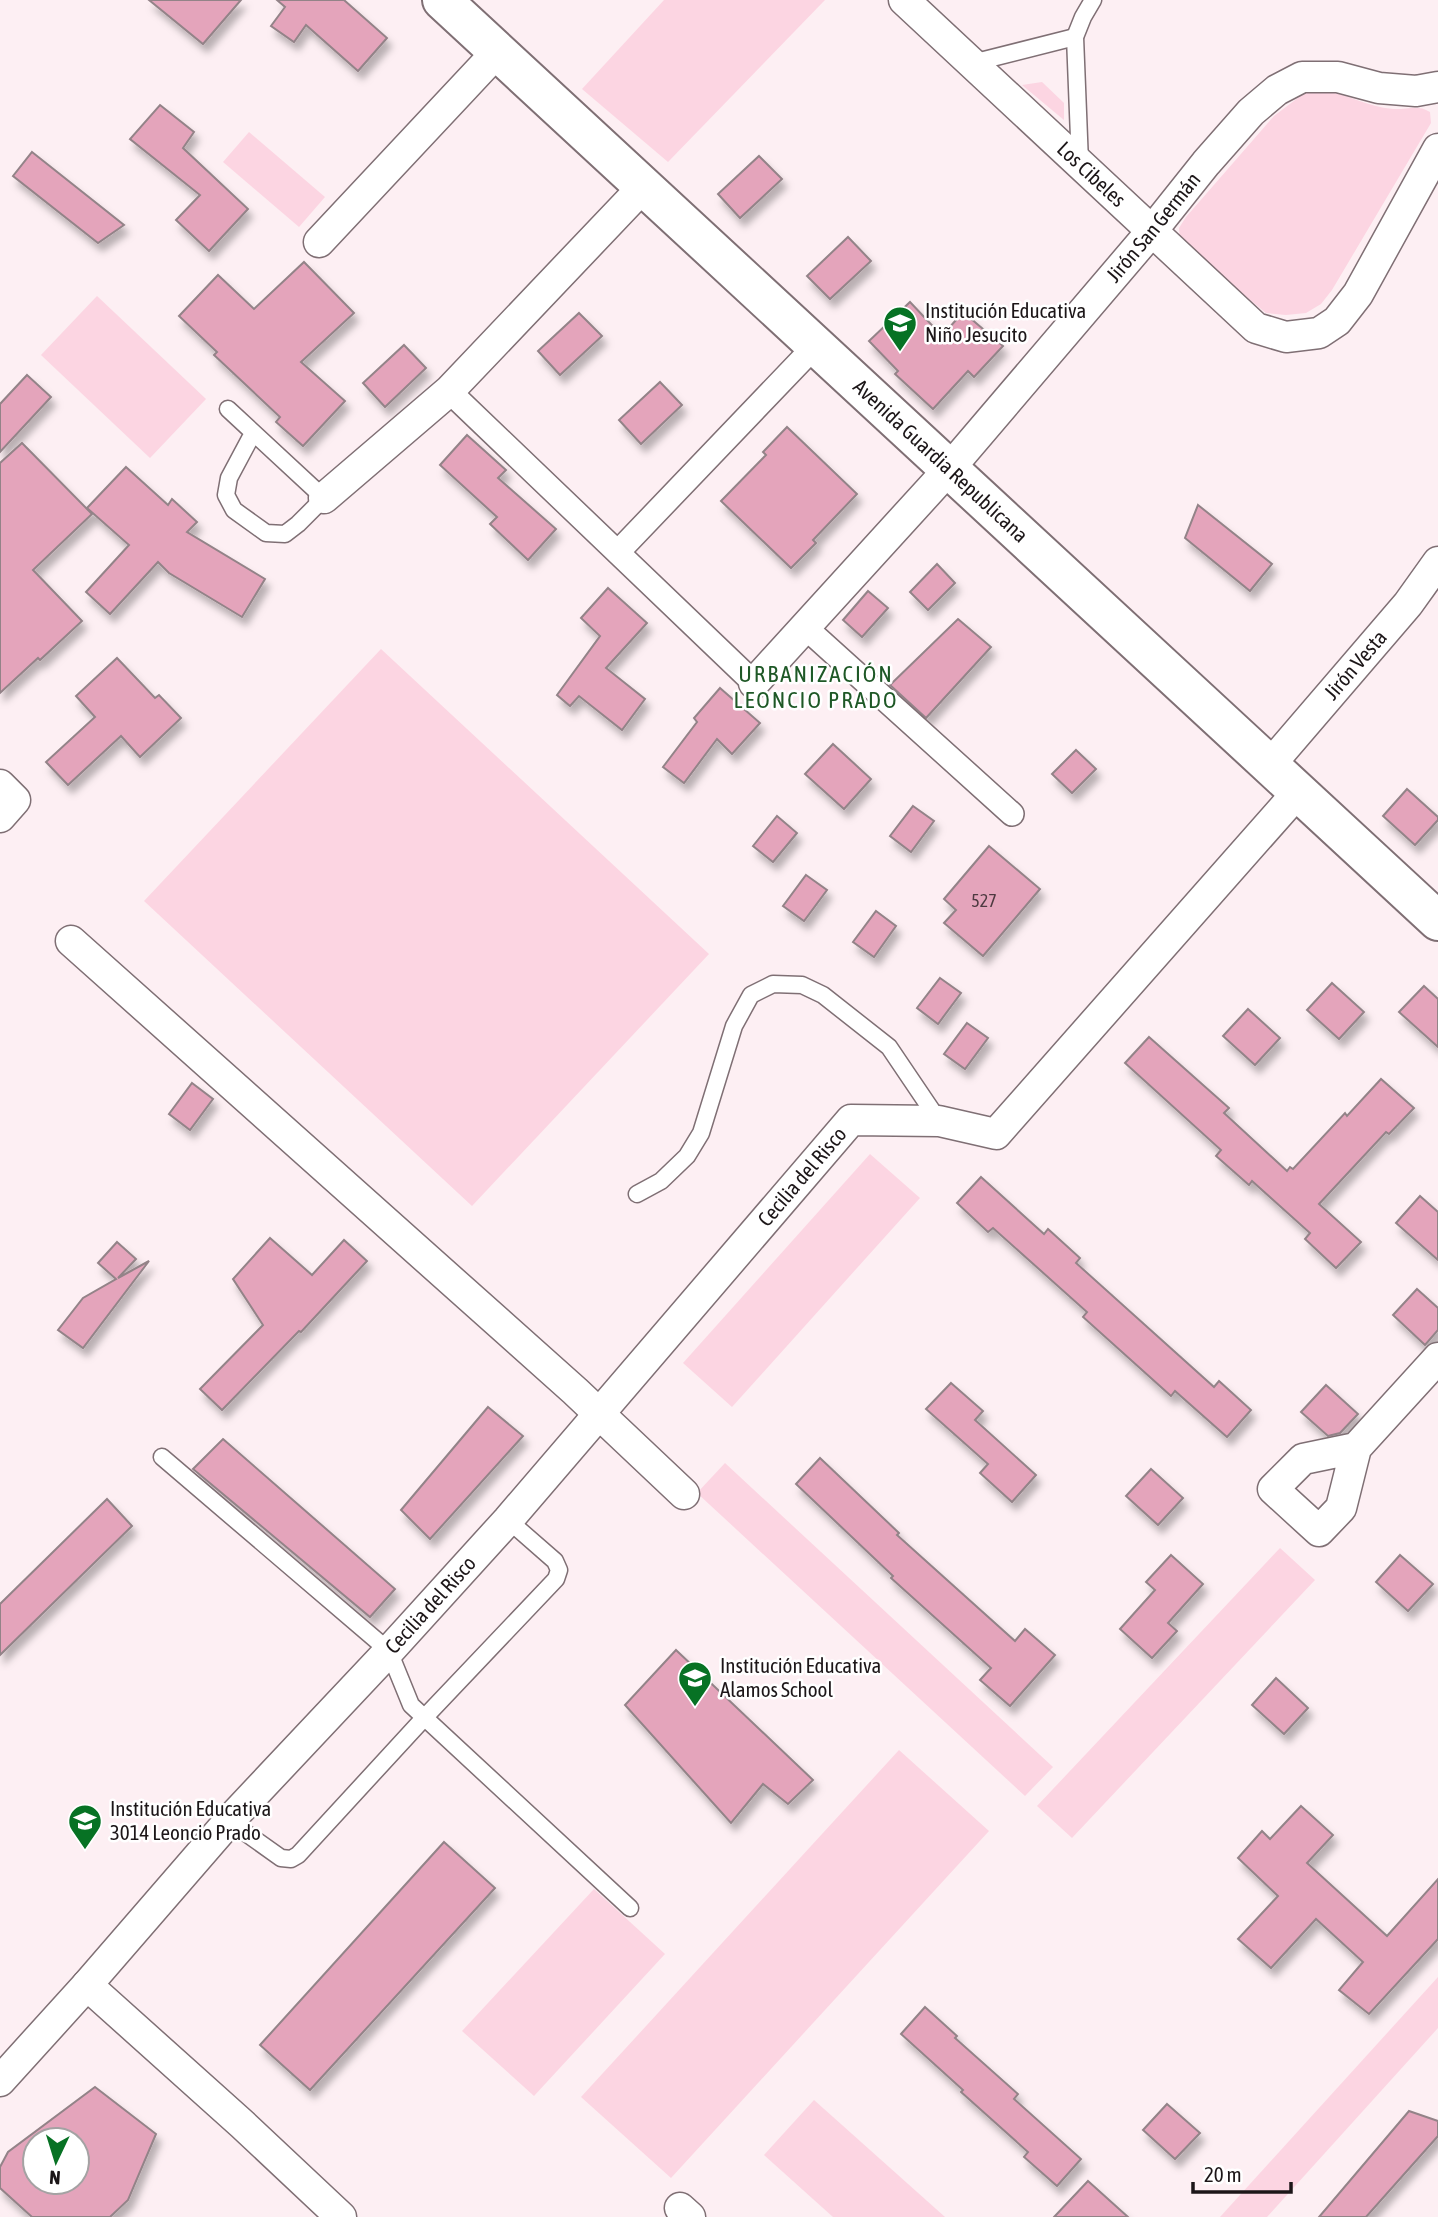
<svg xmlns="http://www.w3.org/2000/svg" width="1438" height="2217" font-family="'Asap Condensed',sans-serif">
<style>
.green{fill:#fcd5e2}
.building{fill:#e4a4bb;stroke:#938388;stroke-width:2;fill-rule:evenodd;filter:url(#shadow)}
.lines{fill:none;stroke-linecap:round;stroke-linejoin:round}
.service-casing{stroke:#7f6f74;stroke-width:19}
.pedestrian-casing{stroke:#7f6f74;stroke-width:26}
.minor-casing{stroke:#7f6f74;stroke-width:33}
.tertiary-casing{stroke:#7f6f74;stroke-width:42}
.service{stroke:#fff;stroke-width:16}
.pedestrian{stroke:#fff;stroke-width:23}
.minor{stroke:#fff;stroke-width:30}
.tertiary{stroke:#fff;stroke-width:38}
.labels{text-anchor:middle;stroke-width:5;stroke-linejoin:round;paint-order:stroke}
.number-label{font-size:18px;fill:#4e3a41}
.street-label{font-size:21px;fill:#1c1618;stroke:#fff}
.poi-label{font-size:21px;fill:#1c1618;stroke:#fff;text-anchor:start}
.neighbourhood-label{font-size:23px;letter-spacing:2px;fill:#1e5826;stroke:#fff}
</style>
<defs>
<filter id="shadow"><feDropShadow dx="4.5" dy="8" stdDeviation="3.5" flood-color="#0004"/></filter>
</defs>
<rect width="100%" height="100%" fill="#fdeff3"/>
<!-- green -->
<g class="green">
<path d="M664 0H825L668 162 582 89Z"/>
<path d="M1042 82 1064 103V120L1022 85Z"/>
<path d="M1318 90C1344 92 1367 107 1393 109 1407 110 1417 104 1430 112L1431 123 1332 290 1321 304 1306 313 1286 315 1266 313 1180 243 1179 228 1186 217 1274 116 1303 94Z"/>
<path d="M249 132 325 197 299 227 223 162Z"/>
<path d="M97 296 206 399 150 458 41 355Z"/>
<path d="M381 649 709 954 472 1206 144 901Z"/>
<path d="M870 1154 920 1198 732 1407 683 1363Z"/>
<path d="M725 1463 1053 1767 1025 1796 697 1493Z"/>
<path d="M1280 1548 1315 1580 1072 1838 1037 1806Z"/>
<path d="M899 1750 989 1831 671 2178 581 2097Z"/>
<path d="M594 1889 665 1954 534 2096 462 2031Z"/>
<path d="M1438 1977V2028L1267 2217H1220Z"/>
<path d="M814 2100 945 2217H833L764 2155Z"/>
</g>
<!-- building -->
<g class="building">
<path d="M149 0H241L203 44Z"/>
<path d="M277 0H344L387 38 358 71 306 25 294 42 271 26 285 7Z"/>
<path d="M160 105 194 132 183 148 248 209 209 251 176 220 200 195 130 139Z"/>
<path d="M32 152 124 225 98 243 13 176Z"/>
<path d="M759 156 782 179 740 218 718 194Z"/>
<path d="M848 237 871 261 830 299 807 276Z"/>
<path d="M304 262 354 313 301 362 345 401 303 446 276 422 280 417 214 355 217 352 179 316 218 275 254 309Z"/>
<path d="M910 302 942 336 963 312 1003 346 974 377 968 371 933 409 895 374 898 371 869 341Z"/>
<path d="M579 313 602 336 560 375 538 351Z"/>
<path d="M404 345 426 368 385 407 363 383Z"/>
<path d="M27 375 51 397 0 452V404Z"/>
<path d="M660 382 682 405 641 444 619 420Z"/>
<path d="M787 427 857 494 813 540 816 543 791 568 721 501 766 455 763 452Z"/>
<path d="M467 435 506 470 498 478 556 529 528 560 490 524 497 517 440 465Z"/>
<path d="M22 443 92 514 33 570 82 621 40 660 38 658 0 693V463Z"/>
<path d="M126 467 168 505 172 499 197 522 187 532 265 579 242 617 169 573 158 562 110 614 86 592 129 545 87 508Z"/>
<path d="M1198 505 1272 564 1250 591 1185 538Z"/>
<path d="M937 564 955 583 928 610 910 592Z"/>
<path d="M608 588 647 623 606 668 645 699 622 730 579 696 570 706 557 695 600 636 581 618Z"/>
<path d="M868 591 888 608 862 637 843 620Z"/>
<path d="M958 619 991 647 926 718 890 685Z"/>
<path d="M117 658 155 698 159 695 181 718 140 757 121 736 68 785 46 762 95 717 76 696Z"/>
<path d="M720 688 760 723 732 754 717 739 684 783 663 767 697 722 694 718Z"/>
<path d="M833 744 871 779 844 809 805 774Z"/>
<path d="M1076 750 1096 769 1072 793 1052 774Z"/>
<path d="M1407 789 1438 817V820L1415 845 1383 816Z"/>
<path d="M913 806 934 821 911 852 890 836Z"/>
<path d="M777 816 797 833 773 862 753 846Z"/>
<path d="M989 846 1040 889 983 956 944 923 956 910 944 899Z"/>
<path d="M806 875 827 890 804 921 783 906Z"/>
<path d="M876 911 896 926 874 957 853 942Z"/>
<path d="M940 978 961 993 938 1024 917 1008Z"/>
<path d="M1332 983 1364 1012 1339 1039 1307 1010Z"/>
<path d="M1424 986 1438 999V1047L1399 1012Z"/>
<path d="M1248 1009 1280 1038 1255 1065 1223 1036Z"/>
<path d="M967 1023 988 1038 965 1069 944 1054Z"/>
<path d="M1149 1037 1229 1108 1224 1113 1287 1171 1290 1167 1293 1169 1345 1113 1347 1116 1381 1079 1414 1108 1389 1134 1386 1132 1319 1204 1361 1242 1336 1268 1305 1239 1310 1233 1252 1181 1249 1185 1216 1156 1221 1150 1125 1063Z"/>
<path d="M192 1083 213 1099 190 1130 169 1114Z"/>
<path d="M981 1177 1044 1234 1048 1229 1080 1258 1076 1263 1214 1387 1219 1381 1251 1410 1227 1437 1175 1391 1171 1396 1083 1317 1087 1312 993 1228 988 1232 957 1203Z"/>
<path d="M1420 1196 1438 1212V1260L1396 1223Z"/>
<path d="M270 1238 312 1275 344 1240 367 1261 301 1332 299 1331 222 1410 200 1389 263 1325 233 1279Z"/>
<path d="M117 1242 136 1259 118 1278 149 1261 83 1348 58 1330 83 1298 116 1279 98 1263Z"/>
<path d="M1417 1289 1438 1308V1330L1425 1345 1393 1315Z"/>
<path d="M951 1383 983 1411 975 1420 1036 1475 1012 1502 980 1473 988 1464 926 1409Z"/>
<path d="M1326 1385 1358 1414 1340 1433 1328 1436 1301 1412Z"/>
<path d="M488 1407 523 1436 430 1539 401 1510Z"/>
<path d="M223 1439 395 1589 370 1617 193 1469Z"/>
<path d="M820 1458 899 1533 897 1535 1015 1641 1025 1629 1055 1655 1010 1706 980 1680 991 1668 891 1578 893 1576 796 1484Z"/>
<path d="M1151 1469 1183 1498 1158 1525 1126 1496Z"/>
<path d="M107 1499 132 1526 0 1655V1604Z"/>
<path d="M1171 1555 1203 1584 1168 1623 1177 1631 1152 1658 1120 1629 1155 1590 1146 1582Z"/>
<path d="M1400 1555 1433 1584 1408 1611 1376 1582Z"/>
<path d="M676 1650 813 1780 788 1804 763 1784 731 1823 625 1705Z"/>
<path d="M1276 1678 1308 1708 1284 1734 1252 1705Z"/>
<path d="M1301 1806 1333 1835 1307 1863 1387 1936 1438 1879V1939L1369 2014 1339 1990 1363 1962 1316 1919 1271 1968 1238 1939 1278 1896 1238 1858 1262 1831 1270 1839Z"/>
<path d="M444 1842 495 1888 310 2090 260 2045Z"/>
<path d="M925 2007 957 2036 955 2038 1018 2094 1014 2099 1081 2159 1057 2186 1024 2157 1028 2152 961 2092 963 2090 901 2034Z"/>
<path d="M95 2087 156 2134 128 2200 110 2217H32L0 2188V2167L8 2152ZM35 2140H77V2182H35Z"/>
<path d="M1167 2104 1200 2133 1175 2159 1143 2130Z"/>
<path d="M1409 2111 1438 2121V2136L1366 2217H1319Z"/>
<path d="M1088 2181 1128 2217H1054Z"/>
</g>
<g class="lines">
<!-- service casing -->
<g class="service-casing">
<g id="service">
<path d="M972 63 1075 37"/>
<path d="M1080 163 1075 37 1083 17 1093 0"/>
<path d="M228 409 324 498 298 524 285 534 266 533 234 510 226 495 229 478 253 433"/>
<path d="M637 1194 661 1181 687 1156 701 1133 734 1026 751 995 773 984 802 985 823 995 889 1047 939 1121"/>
<path d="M162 1457 389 1651 411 1705 630 1908"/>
<path d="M229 1821 281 1858 291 1859 298 1855 424 1718 556 1579 559 1570 555 1561 508 1520"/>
</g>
</g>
<!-- pedestrian casing -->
<g class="pedestrian-casing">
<g id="pedestrian">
<path d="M449 391 754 683"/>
<path d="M618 552 816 345"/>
<path d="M806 628 1012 814"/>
</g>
</g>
<!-- minor casing -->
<g class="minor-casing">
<g id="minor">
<path id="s1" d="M904 0 1256 328 1286 337 1319 333 1337 321 1358 294 1438 149"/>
<path d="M319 242 498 51"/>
<path d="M324 498 449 391 644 186"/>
<path id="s2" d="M754 683 949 469 1151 232 1206 163 1251 112 1277 90 1302 77H1338L1379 88 1416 91 1438 87"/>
<path id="s3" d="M1269 766 1408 604 1438 562"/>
<path d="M0 785 15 800 0 817"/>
<path d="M71 941 575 1391 684 1494"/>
<path d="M1356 1448 1303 1459 1273 1489 1319 1531 1341 1508 1356 1448 1438 1358"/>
<path d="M87 1985 242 2124 341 2217"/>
<path id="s4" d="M0 2081 87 1985 229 1821 389 1651 508 1520 851 1120 939 1121 996 1134 1298 792"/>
<path d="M680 2208 690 2217"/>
</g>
</g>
<!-- tertiary casing -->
<g class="tertiary-casing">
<g id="tertiary">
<path id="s5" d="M442 0 1438 921"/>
</g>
</g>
<!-- service -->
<use href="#service" class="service"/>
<!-- pedestrian -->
<use href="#pedestrian" class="pedestrian"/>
<!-- minor -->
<use href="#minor" class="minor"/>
<!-- tertiary -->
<use href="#tertiary" class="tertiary"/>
</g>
<!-- icons -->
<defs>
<g id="school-pin" transform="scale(1.75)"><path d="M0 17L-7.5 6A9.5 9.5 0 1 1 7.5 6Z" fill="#077224" stroke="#fff"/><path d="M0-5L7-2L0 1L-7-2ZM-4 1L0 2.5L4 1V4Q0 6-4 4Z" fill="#fff"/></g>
</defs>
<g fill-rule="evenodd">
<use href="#school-pin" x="900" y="323"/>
<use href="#school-pin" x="695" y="1678"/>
<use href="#school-pin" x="85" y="1821"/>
</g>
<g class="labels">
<!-- number labels -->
<g class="number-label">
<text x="984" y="907">527</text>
</g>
<!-- street labels -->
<g class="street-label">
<text dy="7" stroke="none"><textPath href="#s1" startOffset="256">Los Cibeles</textPath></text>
<text dy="7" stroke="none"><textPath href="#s2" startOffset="606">Jirón San Germán</textPath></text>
<text dy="7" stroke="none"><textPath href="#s5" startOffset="679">Avenida Guardia Republicana</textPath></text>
<text dy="7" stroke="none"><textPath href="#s3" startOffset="133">Jirón Vesta</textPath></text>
<text dy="7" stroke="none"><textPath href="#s4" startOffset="1209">Cecilia del Risco</textPath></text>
<text dy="7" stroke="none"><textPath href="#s4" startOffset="642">Cecilia del Risco</textPath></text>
</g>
<!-- poi labels -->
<g class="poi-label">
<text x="925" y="318">Institución Educativa<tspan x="925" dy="24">Niño Jesucito</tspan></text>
<text x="720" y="1673">Institución Educativa<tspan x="720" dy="24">Alamos School</tspan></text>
<text x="110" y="1816">Institución Educativa<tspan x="110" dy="24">3014 Leoncio Prado</tspan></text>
</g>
<!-- neighbourhood labels -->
<g class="neighbourhood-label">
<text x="816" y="682">URBANIZACIÓN<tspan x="816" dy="26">LEONCIO PRADO</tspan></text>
</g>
</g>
<!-- north arrow -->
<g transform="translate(56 2161) rotate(184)"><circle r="33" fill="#ffffff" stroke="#a4a2a3" stroke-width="2"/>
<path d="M0-5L12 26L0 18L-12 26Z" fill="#077224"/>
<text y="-10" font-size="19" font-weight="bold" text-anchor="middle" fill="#1c1618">N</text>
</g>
<!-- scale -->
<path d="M1193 2182v10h98v-10" fill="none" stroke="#1c1618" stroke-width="3.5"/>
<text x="1204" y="2182" font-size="21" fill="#1c1618" stroke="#ffffff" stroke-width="5" paint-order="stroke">20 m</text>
</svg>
